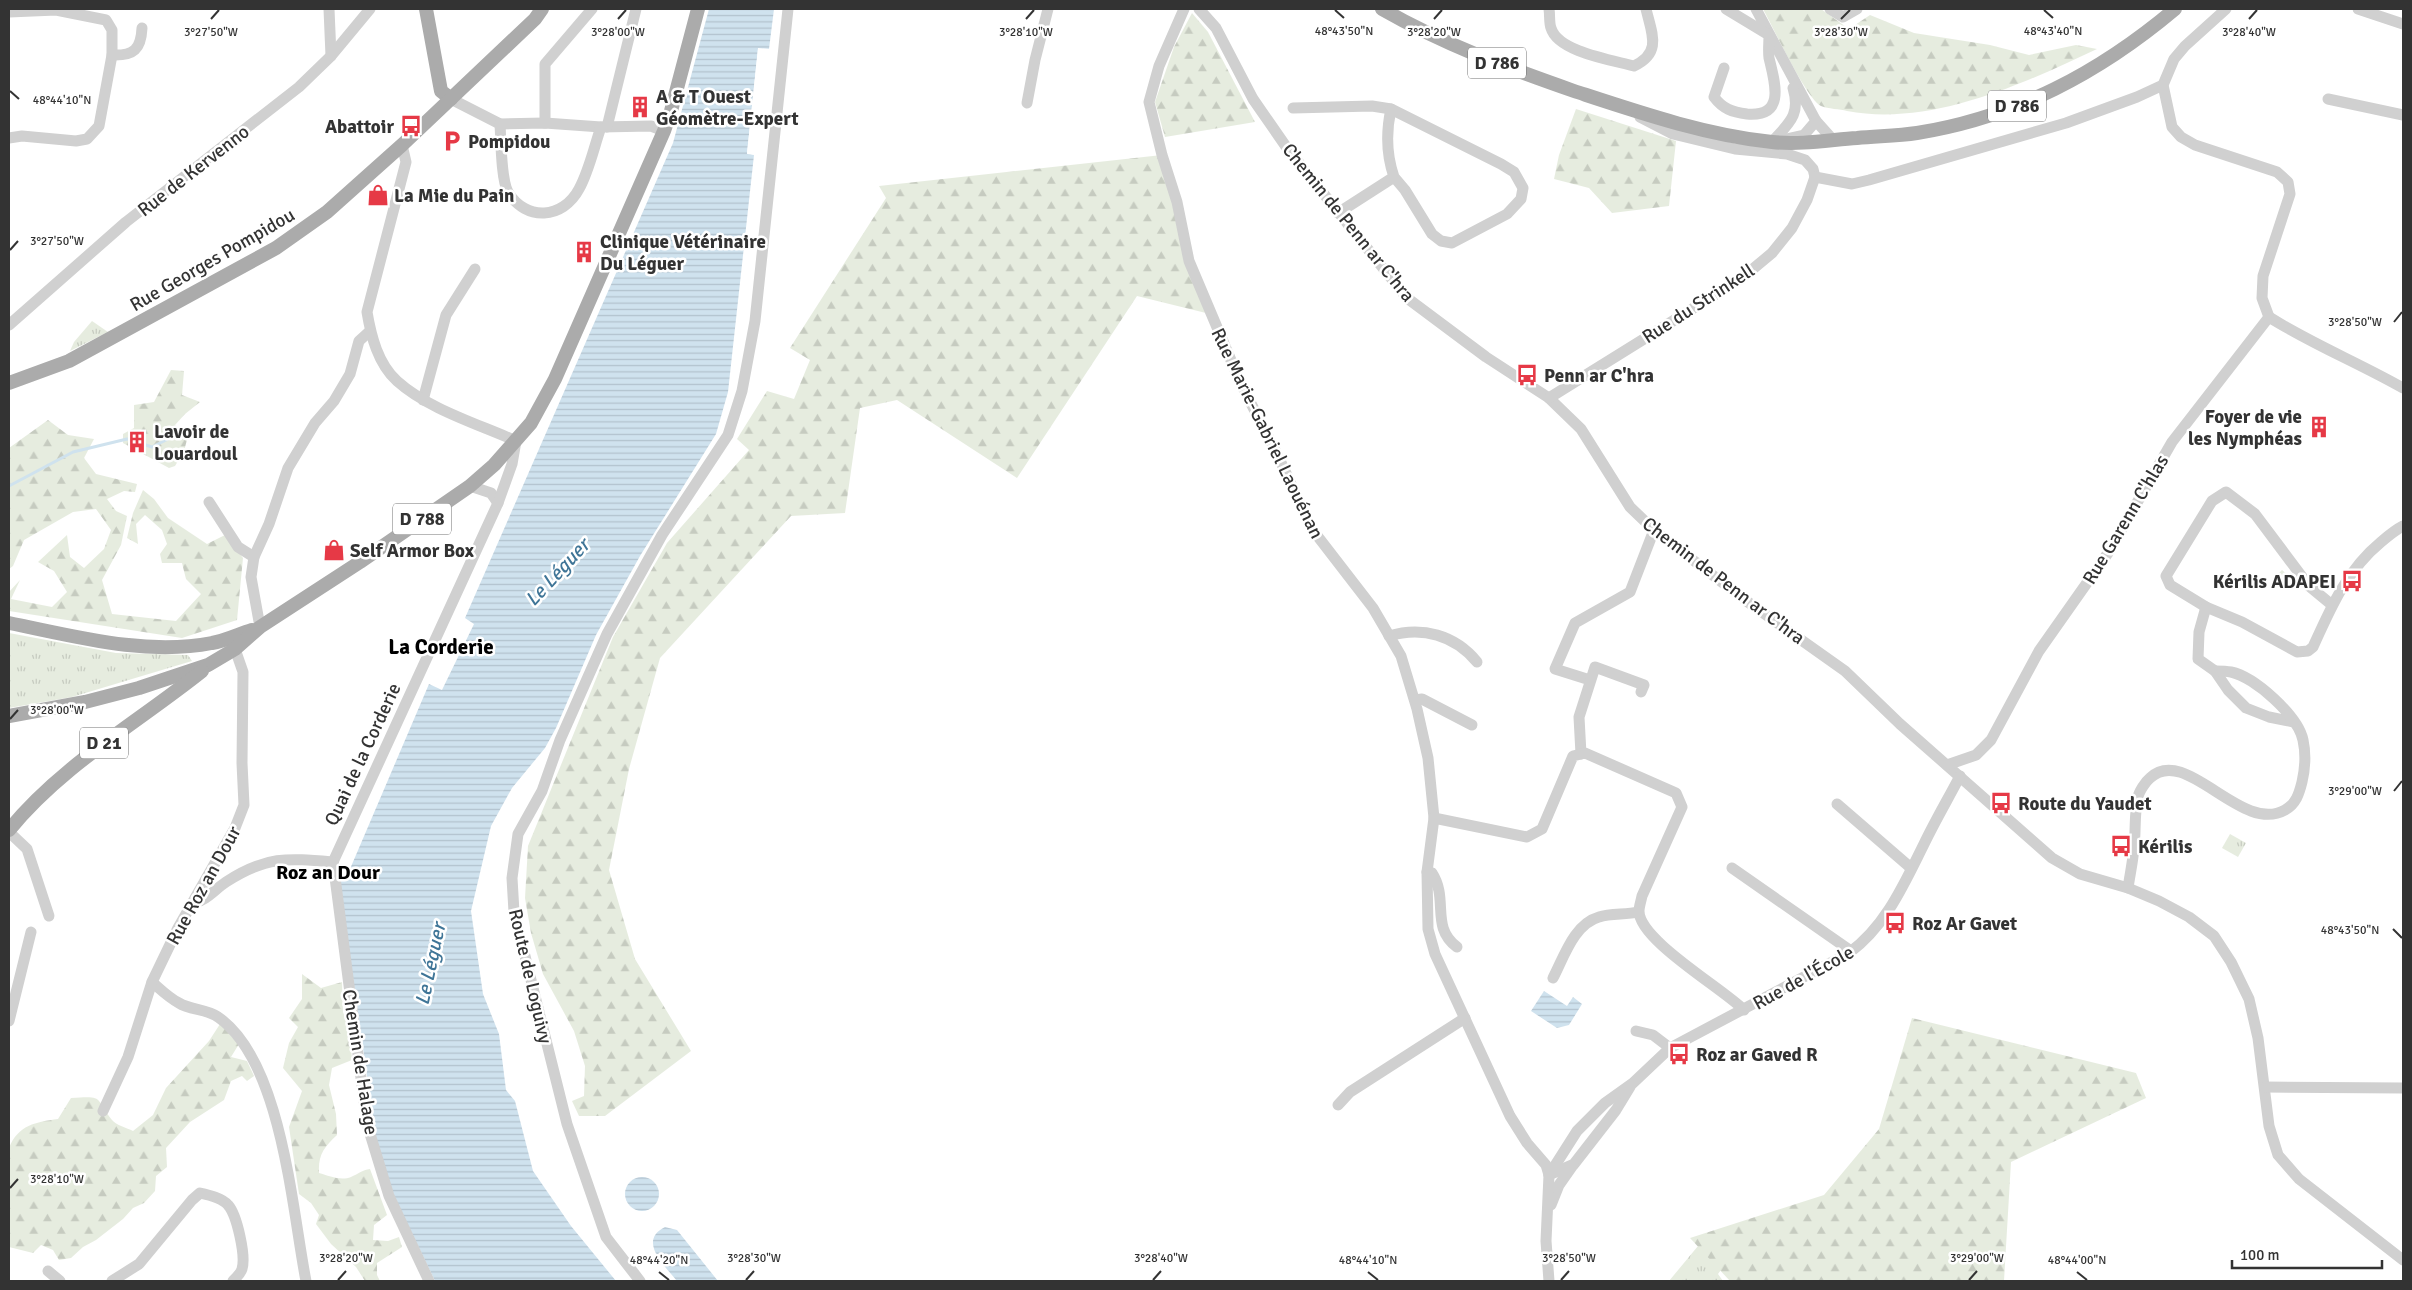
<svg xmlns="http://www.w3.org/2000/svg" width="2412" height="1290" font-family="Signika,sans-serif">
<style>
.grass{fill:url(#grass-tufts)}
.forest{fill:url(#forest-firs)}
.water{fill:url(#water-rules)}
.pier{fill:#fff}
.lines{fill:none;stroke-linecap:round;stroke-linejoin:round}
.stream{stroke:#cfe2ee;stroke-width:3}
.minor{stroke:#d0d0d0;stroke-width:11}
.major{stroke:#ababab;stroke-width:14}
.ticks{fill:none;stroke:#333;stroke-width:2}
.labels{text-anchor:middle;stroke-width:5;stroke-linejoin:round;paint-order:stroke}
.shield{fill:#fff;stroke:#707070;stroke-width:1}
.shield-label{font-size:18px;font-weight:bold;fill:#333}
.poi-label{font-size:19px;font-weight:bold;fill:#333;stroke:#fff;text-anchor:start}
.street-label{font-size:19px;fill:#333;stroke:#fff}
.water-label{font-size:20px;font-style:italic;fill:#3f7597;stroke:#fff}
.neighbourhood-label{font-size:20px;font-weight:bold;fill:#000;stroke:#fff}
.quarter-label{font-size:21px;font-weight:bold;fill:#000;stroke:#fff}
.ticks-label{font-size:12px;text-anchor:middle;fill:#333;stroke:#fff;stroke-width:5;stroke-linejoin:round;paint-order:stroke}
</style>
<defs>
<pattern id="grass-tufts" width="24" height="20" patternUnits="userSpaceOnUse" patternTransform="scale(1.25)"><rect width="24" height="20" fill="#e6ecdf"/><path d="M3 7l-1-3M5 7V3M7 7l1-3M15 17l-1-3M17 17v-4M19 17l1-3" fill="none" stroke="#c6cbc0"/></pattern>
<pattern id="forest-firs" width="22" height="20" patternUnits="userSpaceOnUse" patternTransform="scale(1.25)"><rect width="22" height="20" fill="#e6ecdf"/><path d="M5 1l3.5 6h-7zM16 11l3.5 6h-7z" fill="#c6cbc0"/></pattern>
<pattern id="water-rules" width="6" height="5" patternUnits="userSpaceOnUse" patternTransform="scale(1.25)"><rect width="6" height="5" fill="#cfe2ee"/><path d="M0 2.5h6" fill="none" stroke="#b2c2cd"/></pattern>
</defs>
<rect width="100%" height="100%" fill="#fff"/>
<!-- grass -->
<g class="grass">
<path d="M92 321 108 332 70 351 74 342Z"/>
<path d="M2282 570 2295 581 2288 588 2274 578Z"/>
<path d="M9 633 116 653 188 655 192 661 72 697 9 708Z"/>
<path d="M2230 834 2246 843 2238 857 2222 848Z"/>
<path d="M1698 1246 1731 1256 1718 1274 1723 1281H1669Z"/>
</g>
<!-- forest -->
<g class="forest">
<path d="M1763 9H1821L1849 29 1870 15 1914 33 1990 45 2029 55 2076 45 2097 49C2023 84 1930 127 1847 111 1840 109 1828 109 1821 106 1806 98 1773 27 1763 9Z"/>
<path d="M1192 13 1208 32 1255 122 1165 137 1155 102 1174 47Z"/>
<path d="M1576 109 1676 141 1669 206 1612 213 1589 188 1554 179 1559 155Z"/>
<path d="M1162 155 1210 314 1137 296 1017 478 897 400 860 408 845 513 791 516 660 658 629 769 609 870 635 959 691 1051 605 1116H579L572 1101 584 1096 585 1066 574 1031 543 974 531 933 525 898 528 846 613 637 667 543 749 450 737 439 767 391 794 399 810 360 790 348 886 198 879 186Z"/>
<path d="M171 370 184 371 182 395 200 402 185 414 175 425 188 436 184 451 175 466 169 468 123 443V434L134 428V405L154 402Z"/>
<path d="M48 420 68 435 94 439 84 458 96 474 137 484 135 492 124 491 107 499 116 511 127 516 121 545 102 580 112 614 176 621 201 594 186 579 182 563H162L160 554 167 544 162 530 145 515 136 524 138 544 127 538 133 513 143 490 154 499 168 518 207 544 225 535 243 558 237 620 182 638 9 611V592L20 580 11 599 52 607 67 592 54 571 38 562 67 535 70 557 84 568 104 549 111 530 96 509 73 512 24 540 13 566 9 569V448Z"/>
<path d="M302 974 321 988 342 982 343 1012 350 1032 352 1060 332 1068 329 1085 336 1114 337 1135C324 1147 318 1155 319 1173 329 1176 341 1181 351 1177 358 1174 362 1170 370 1169L387 1215 374 1225 373 1240 388 1241 399 1237 402 1247 377 1263V1275L380 1281H365L356 1267 331 1244 316 1224 319 1215 311 1203 299 1194 289 1127 302 1091 283 1068 289 1043 298 1027 289 1018 302 999Z"/>
<path d="M1912 1018 2136 1073 2146 1098 2011 1162 2004 1281H1730L1690 1238 1824 1195 1879 1129Z"/>
<path d="M220 1024 239 1044 231 1057 247 1061 254 1076 247 1081 242 1076 231 1081 224 1100 190 1122 166 1148 167 1167 156 1176 155 1191 144 1203 133 1208 123 1219 96 1240 83 1247 71 1258 59 1260 53 1250 41 1245 33 1253 9 1247V1148C18 1125 36 1122 58 1119L71 1098C105 1096 94 1097 112 1120 116 1125 127 1128 133 1131L153 1115 166 1088 209 1041Z"/>
</g>
<!-- water -->
<g class="water">
<path d="M709 9H774L769 49H758L747 153 754 155 728 392 716 434 640 556 596 635 556 728 545 748 512 788 491 826 471 911 483 994 499 1034 506 1090 515 1101 533 1171 571 1226 616 1281H435L395 1198 377 1146 339 880 347 876 429 684 442 690 474 624 465 618 673 143Z"/>
<path d="M1544 991 1567 1006 1573 997 1582 1004 1569 1025 1557 1028 1531 1011Z"/>
<circle cx="642" cy="1194" r="17"/>
<path d="M665 1227 677 1230 718 1281H677C665 1266 637 1241 665 1227Z"/>
</g>
<!-- pier -->
<path class="pier" d="M758 48 772 49 770 52 760 51 749 152H755L756 155 747 154Z"/>
<g class="lines">
<!-- stream -->
<path class="stream" d="M9 486 73 452 127 439 152 447 176 435"/>
<!-- minor -->
<g class="minor">
<path d="M329 9 331 56"/>
<path d="M1184 9 1159 66 1149 102 1162 155 1177 202 1189 261 1241 384 1278 456 1312 529 1373 608 1401 656 1417 709 1428 758 1434 818 1427 872 1428 929 1435 954 1510 1116 1527 1143 1546 1165 1549 1175"/>
<path d="M1199 9 1216 28 1253 99 1287 148 1407 298 1486 357 1549 398 1581 429 1630 507 1654 530 1745 600 1845 671 1900 724 2052 858 2080 874 2128 888 2159 901 2189 917 2214 936 2231 962 2249 999 2258 1038 2269 1126 2278 1155 2299 1179 2403 1260"/>
<path d="M1549 9C1550 15 1549 23 1551 28 1558 52 1612 60 1634 66 1662 53 1652 34 1646 9"/>
<path d="M1756 9 1816 121 1804 135 1786 139"/>
<path d="M1830 9 1843 17 1857 9"/>
<path d="M2226 9 2185 46 2174 59 2163 85 2172 127 2181 137 2195 145 2277 172 2288 182 2290 194 2263 276 2262 298 2269 317"/>
<path d="M2358 9 2403 24"/>
<path d="M9 12 56 10 106 20 112 30V55L99 126 87 139 76 141 22 136 9 138"/>
<path d="M112 55C134 56 141 49 142 28"/>
<path d="M1724 68 1714 97C1723 109 1732 112 1747 114 1786 117 1775 83 1769 58 1768 51 1769 43 1769 35L1726 9"/>
<path d="M451 99 500 124 545 123 601 127 651 126 664 131"/>
<path d="M2328 99 2403 115"/>
<path d="M1027 103 1035 60 1048 9"/>
<path d="M1293 108 1372 106 1391 109"/>
<path d="M1640 117 1673 134 1735 149 1787 154 1805 160 1813 169 1815 177"/>
<path d="M1816 121 1833 140"/>
<path d="M545 123V64L592 9"/>
<path d="M500 124C501 139 501 180 508 192 526 222 563 219 579 189 589 171 594 147 601 127"/>
<path d="M607 127 636 9"/>
<path d="M1772 142C1789 123 1801 115 1793 88"/>
<path d="M1815 177 1852 184 1869 180 2066 123 2137 97 2163 85"/>
<path d="M1338 213 1394 177 1405 190 1432 234 1441 241 1452 243 1507 214 1521 199 1523 188 1514 172 1501 164 1391 109C1386 132 1386 154 1394 177"/>
<path d="M9 325 126 222 299 87 331 56 370 9"/>
<path d="M1549 398 1742 278 1772 253 1792 228 1807 200 1815 177"/>
<path d="M423 400 446 315 475 269"/>
<path d="M470 486 491 493 498 503"/>
<path d="M209 502 238 547 254 557"/>
<path d="M2206 607 2170 585 2166 576 2212 501 2226 492 2255 514 2309 586 2332 605"/>
<path d="M260 627 251 577 254 557 269 524 288 468 315 423 334 401 350 374 359 341 370 331"/>
<path d="M1389 636C1422 626 1455 635 1477 662"/>
<path d="M1590 680 1555 669 1575 623 1630 592 1654 530"/>
<path d="M1415 700 1422 699 1472 725"/>
<path d="M2294 722 2269 717 2246 708 2228 690 2215 671 2198 659 2199 632 2206 607 2242 622 2297 652 2308 651 2313 647C2331 607 2347 570 2381 542 2388 536 2395 530 2403 526"/>
<path d="M1581 754 1579 717 1595 667 1644 685 1641 692"/>
<path d="M1947 765 1976 755 1991 740 2039 651 2108 553 2172 442 2269 317C2312 344 2359 363 2403 388"/>
<path d="M1837 804 1911 868"/>
<path d="M1434 818 1527 837 1542 829 1573 756 1585 753 1676 793 1682 807 1642 896C1641 901 1639 907 1639 911 1639 940 1722 988 1744 1010"/>
<path d="M9 832 27 849 49 916"/>
<path d="M333 862 498 503 512 464 516 441C478 424 428 409 397 381 378 364 371 336 367 312L406 162 402 145"/>
<path d="M333 862 367 1124 389 1196 429 1281"/>
<path d="M1732 868 1851 951"/>
<path d="M1427 872 1432 873C1449 899 1430 927 1457 947"/>
<path d="M2128 888C2130 874 2133 861 2134 847 2136 831 2134 813 2138 797 2139 792 2145 782 2150 778 2186 744 2241 835 2285 810 2296 804 2299 794 2302 782 2305 769 2306 754 2303 740 2298 716 2255 677 2231 672 2226 671 2220 671 2215 671"/>
<path d="M194 903C207 900 214 890 226 882 266 856 287 858 333 862"/>
<path d="M1553 978C1564 957 1574 924 1599 917 1611 913 1626 915 1638 912"/>
<path d="M152 982C160 989 169 998 179 1003 190 1010 207 1009 218 1017 282 1061 292 1210 306 1281"/>
<path d="M9 1021 31 932"/>
<path d="M1636 1031 1653 1035 1670 1048"/>
<path d="M2265 1087 2403 1088"/>
<path d="M1338 1105 1350 1092 1465 1018"/>
<path d="M103 1111 128 1057 152 982 178 928 235 828 244 805 242 763 243 672 235 649"/>
<path d="M1549 1175 1574 1164 1616 1110 1630 1087"/>
<path d="M1551 1205 1559 1185 1573 1165"/>
<path d="M48 1271 60 1281"/>
<path d="M112 1281 139 1264 192 1200 200 1193C209 1195 222 1198 228 1205 237 1215 246 1256 242 1269 241 1273 236 1278 233 1281"/>
<path d="M640 1281 606 1237 567 1124 514 912 512 878 518 834 542 791 560 740 607 634 662 535 728 435 742 391 755 321 788 9"/>
<path d="M1549 1281 1546 1241 1549 1175 1577 1131 1605 1103 1633 1083 1670 1048 1849 953C1886 926 1904 884 1924 844 1935 821 1948 799 1960 776"/>
</g>
<!-- major -->
<g class="major">
<path d="M426 9 441 91 451 99"/>
<path d="M1382 9C1443 44 1508 68 1574 91 1638 112 1705 135 1772 142 1801 145 1829 140 1857 138 1877 136 1897 136 1917 133 2016 117 2099 73 2175 9"/>
<path d="M9 383 69 361 276 248 327 212 402 145 535 19 542 9"/>
<path d="M9 623C74 636 145 656 212 643 225 641 239 634 252 630"/>
<path d="M9 716 85 702 139 688 208 665 235 649 260 627 360 562 470 486 494 465 531 423 555 379 664 131 671 111 698 9"/>
<path d="M9 830C62 765 137 723 202 671"/>
</g>
</g>
<!-- ticks -->
<path class="ticks" d="M1335 10 1344 18M2044 10 2053 18M211 19 219 10M618 19 626 10M1026 19 1034 10M1434 19 1442 10M1841 19 1850 10M2249 19 2257 10M10 91 19 99M10 250 18 241M2394 322 2402 312M10 719 18 710M2394 791 2402 781M2393 929 2402 938M10 1188 18 1179M659 1272 669 1280M1368 1272 1378 1280M2077 1272 2087 1280M338 1280 346 1271M746 1280 754 1271M1153 1280 1161 1271M1561 1280 1569 1271M1969 1280 1977 1271"/>
<!-- icons -->
<defs>
<g id="building-bare" transform="scale(1.725)"><path d="M-4-6H4V6H1V3H-1V6H-4ZM-2.5-4.3h1.7v1.8h-1.7ZM.8-4.3h1.7v1.8H.8ZM-2.5-1h1.7V.8h-1.7ZM.8-1h1.7V.8H.8Z" fill="#e63946" stroke="#fff" stroke-width="2.5" paint-order="stroke"/></g>
<g id="bus-bare" transform="scale(1.725)"><path d="M-5-6H5V4H4V6H2V4H-2V6H-4V4H-5ZM-3.5-4V0h7V-4ZM-3.5 1.2v1.5H-2V1.2ZM2 1.2v1.5H3.5V1.2Z" fill="#e63946" stroke="#fff" stroke-width="2.5" paint-order="stroke"/></g>
<g id="parking-bare" transform="scale(1.725)"><path d="M-3.5-5.5H1a3.5 3.5 0 0 1 0 7H-1V5.5H-3.5ZM-1-3.4V-.6H.8a1.4 1.4 0 0 0 0-2.8Z" fill="#e63946" stroke="#fff" stroke-width="2.5" paint-order="stroke"/></g>
<g id="shop-bare" transform="scale(1.725)"><path d="M-5-2.5h2.3a2.7 3.5 0 0 1 5.4 0H5L5.5 6h-11ZM-1.5-2.5h3a1.5 2.3 0 0 0-3 0Z" fill="#e63946" stroke="#fff" stroke-width="2.5" paint-order="stroke"/></g>
</defs>
<g fill-rule="evenodd">
<use href="#building-bare" x="640" y="107"/>
<use href="#bus-bare" x="411" y="126"/>
<use href="#parking-bare" x="452" y="141"/>
<use href="#shop-bare" x="378" y="195"/>
<use href="#building-bare" x="584" y="252"/>
<use href="#bus-bare" x="1527" y="375"/>
<use href="#building-bare" x="2319" y="427"/>
<use href="#building-bare" x="137" y="442"/>
<use href="#shop-bare" x="334" y="550"/>
<use href="#bus-bare" x="2352" y="581"/>
<use href="#bus-bare" x="2001" y="803"/>
<use href="#bus-bare" x="2121" y="846"/>
<use href="#bus-bare" x="1895" y="923"/>
<use href="#bus-bare" x="1679" y="1054"/>
</g>
<g class="labels">
<!-- shield labels -->
<g class="shield">
<rect x="1468" y="47.5" width="58" height="31" rx="4"/>
<rect x="1988" y="90.5" width="58" height="31" rx="4"/>
<rect x="393" y="503.5" width="58" height="31" rx="4"/>
<rect x="80" y="727.5" width="48" height="31" rx="4"/>
</g>
<g class="shield-label">
<text x="1497" y="69">D 786</text>
<text x="2017" y="112">D 786</text>
<text x="422" y="525">D 788</text>
<text x="104" y="749">D 21</text>
</g>
<!-- poi labels -->
<g class="poi-label">
<text x="656" y="103">A &amp; T Ouest<tspan x="656" dy="22">Géomètre-Expert</tspan></text>
<text x="394" y="133" text-anchor="end">Abattoir</text>
<text x="468" y="148">Pompidou</text>
<text x="394" y="202">La Mie du Pain</text>
<text x="600" y="248">Clinique Vétérinaire<tspan x="600" dy="22">Du Léguer</tspan></text>
<text x="1544" y="382">Penn ar C'hra</text>
<text x="2302" y="423" text-anchor="end">Foyer de vie<tspan x="2302" dy="22">les Nymphéas</tspan></text>
<text x="154" y="438">Lavoir de<tspan x="154" dy="22">Louardoul</tspan></text>
<text x="350" y="557">Self Armor Box</text>
<text x="2336" y="588" text-anchor="end">Kérilis ADAPEI</text>
<text x="2018" y="810">Route du Yaudet</text>
<text x="2138" y="853">Kérilis</text>
<text x="1912" y="930">Roz Ar Gavet</text>
<text x="1696" y="1061">Roz ar Gaved R</text>
</g>
<!-- street labels -->
<g class="street-label">
<text transform="translate(193 170) rotate(-38)" y="7">Rue de Kervenno</text>
<text transform="translate(1349 222) rotate(51)" y="7">Chemin de Penn ar C'hra</text>
<text transform="translate(212 259) rotate(-30)" y="7">Rue Georges Pompidou</text>
<text transform="translate(1698 303) rotate(-33)" y="7">Rue du Strinkell</text>
<text transform="translate(1268 433) rotate(64)" y="7">Rue Marie-Gabriel Laouénan</text>
<text transform="translate(2125 519) rotate(-59)" y="7">Rue Garenn C'hlas</text>
<text transform="translate(1724 580) rotate(37)" y="7">Chemin de Penn ar C'hra</text>
<text transform="translate(362 754) rotate(-65)" y="7">Quai de la Corderie</text>
<text transform="translate(203 885) rotate(-61)" y="7">Rue Roz an Dour</text>
<text transform="translate(531 976) rotate(77)" y="7">Route de Loguivy</text>
<text transform="translate(1803 977) rotate(-29)" y="7">Rue de l'École</text>
<text transform="translate(361 1062) rotate(81)" y="7">Chemin de Halage</text>
</g>
<!-- water labels -->
<g class="water-label">
<text transform="translate(557 572) rotate(-47)" y="7">Le Léguer</text>
<text transform="translate(430 964) rotate(-78)" y="7">Le Léguer</text>
</g>
<!-- neighbourhood labels -->
<g class="neighbourhood-label">
<text x="328" y="879">Roz an Dour</text>
</g>
<!-- quarter labels -->
<g class="quarter-label">
<text x="441" y="654">La Corderie</text>
</g>
</g>
<g class="ticks-label">
<text x="1344" y="35">48°43'50"N</text>
<text x="2053" y="35">48°43'40"N</text>
<text x="211" y="36">3°27'50"W</text>
<text x="618" y="36">3°28'00"W</text>
<text x="1026" y="36">3°28'10"W</text>
<text x="1434" y="36">3°28'20"W</text>
<text x="1841" y="36">3°28'30"W</text>
<text x="2249" y="36">3°28'40"W</text>
<text x="62" y="104">48°44'10"N</text>
<text x="57" y="245">3°27'50"W</text>
<text x="2355" y="326">3°28'50"W</text>
<text x="57" y="714">3°28'00"W</text>
<text x="2355" y="795">3°29'00"W</text>
<text x="2350" y="934">48°43'50"N</text>
<text x="57" y="1183">3°28'10"W</text>
<text x="346" y="1262">3°28'20"W</text>
<text x="754" y="1262">3°28'30"W</text>
<text x="1161" y="1262">3°28'40"W</text>
<text x="1569" y="1262">3°28'50"W</text>
<text x="1977" y="1262">3°29'00"W</text>
<text x="659" y="1264">48°44'20"N</text>
<text x="1368" y="1264">48°44'10"N</text>
<text x="2077" y="1264">48°44'00"N</text>
</g>
<!-- border -->
<rect width="2412" height="1290" fill="none" stroke="#333333" stroke-width="20"/>
<!-- scale -->
<path d="M2232 1260v8h150v-8" fill="none" stroke="#333333" stroke-width="2.5"/>
<text x="2240" y="1260" font-size="15" fill="#333333" stroke="#ffffff" stroke-width="4" paint-order="stroke">100 m</text>
</svg>
